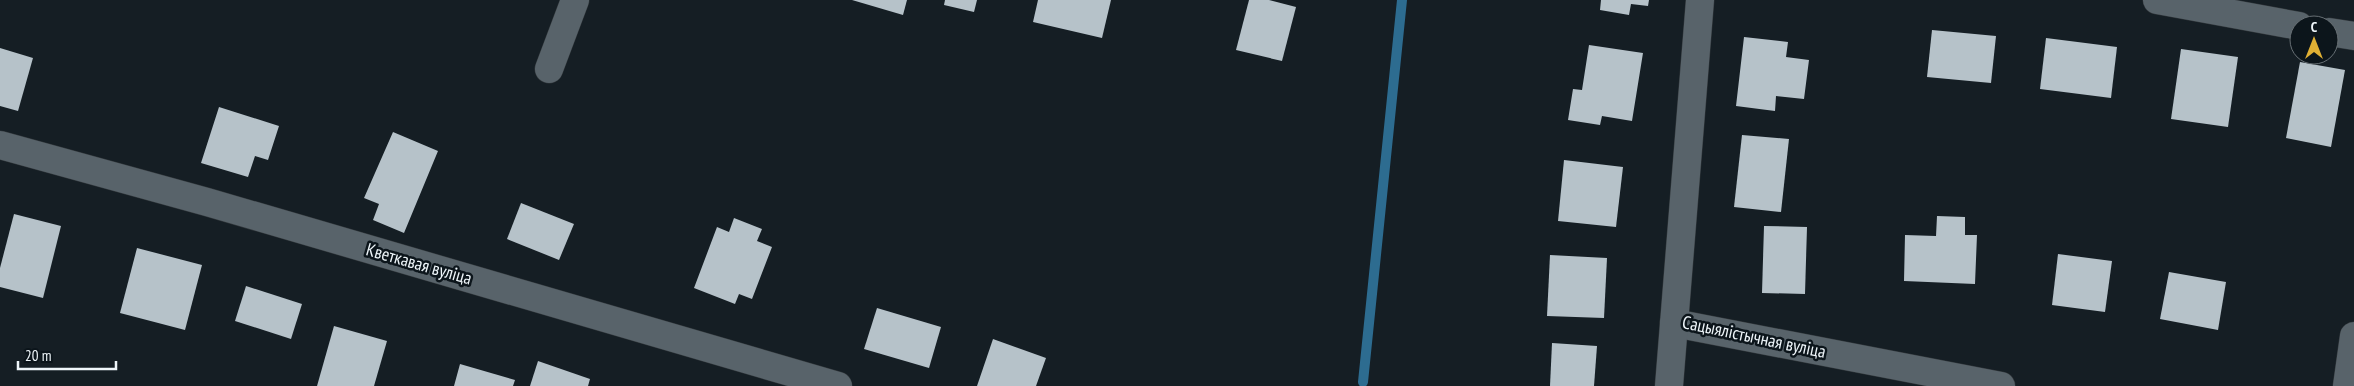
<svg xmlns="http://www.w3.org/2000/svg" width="2354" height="386" font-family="'PT Sans Narrow',sans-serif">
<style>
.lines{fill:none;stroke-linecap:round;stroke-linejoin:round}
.stream{stroke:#2d6c90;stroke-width:10}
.building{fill:#b6c2c9}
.minor-casing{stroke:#32383c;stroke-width:29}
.minor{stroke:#58636a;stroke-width:28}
.labels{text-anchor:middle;stroke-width:5;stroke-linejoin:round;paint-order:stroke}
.street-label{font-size:18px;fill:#eff6fa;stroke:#0c151b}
</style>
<rect width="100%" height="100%" fill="#151e24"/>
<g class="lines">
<!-- stream -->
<path class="stream" d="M1363 382 1402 0"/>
</g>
<!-- building -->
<g class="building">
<path d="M852 0H907L903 15Z"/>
<path d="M945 0H977L974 12 944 5Z"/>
<path d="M1038 0H1111L1102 38 1033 22Z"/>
<path d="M1249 0H1269L1296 7 1282 61 1236 50Z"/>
<path d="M1601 0H1649L1648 6 1631 4 1629 15 1600 10Z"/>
<path d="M1932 30 1996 36 1991 83 1927 77Z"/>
<path d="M1744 37 1788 42 1786 57 1809 60 1804 99 1776 96 1775 111 1736 106Z"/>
<path d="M2046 38 2117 47 2111 98 2040 89Z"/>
<path d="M1589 45 1643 53 1632 121 1602 116 1600 125 1568 120 1573 89 1582 90Z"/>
<path d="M0 48 33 58 18 111 0 106Z"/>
<path d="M2181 49 2238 57 2228 127 2171 119Z"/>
<path d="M2300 62 2345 70 2331 147 2286 138Z"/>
<path d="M219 107 279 126 268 160 255 156 248 177 201 163Z"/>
<path d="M393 132 438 151 404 233 373 220 379 204 364 198Z"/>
<path d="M1742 135 1789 139 1781 212 1734 207Z"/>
<path d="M1564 160 1623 167 1616 227 1558 221Z"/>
<path d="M521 203 574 224 559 260 507 239Z"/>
<path d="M14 214 61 226 43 298 0 287V268Z"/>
<path d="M1937 216 1965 217V235H1977L1975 284 1904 281 1905 235 1936 236Z"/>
<path d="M734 218 762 229 757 241 772 247 752 299 739 294 735 304 694 288 717 227 729 232Z"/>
<path d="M1764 226 1807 227 1805 294 1762 293Z"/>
<path d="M137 248 202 265 185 330 120 313Z"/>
<path d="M2058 254 2112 261 2105 312 2052 305Z"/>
<path d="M1550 255 1607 258 1604 318 1547 316Z"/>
<path d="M2169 272 2226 282 2218 330 2160 319Z"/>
<path d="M246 286 302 304 291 339 235 321Z"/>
<path d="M877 308 941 327 929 368 864 349Z"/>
<path d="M334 326 387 341 374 386H317Z"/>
<path d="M993 339 1046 358 1036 386H977Z"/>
<path d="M1552 343 1597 346 1594 386H1550Z"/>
<path d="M538 361 590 379 588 386H530Z"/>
<path d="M460 364 515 380 513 386H454Z"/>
</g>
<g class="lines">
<!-- minor casing -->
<g class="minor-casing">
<g id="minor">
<path d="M2157 0 2299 26"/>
<path d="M2329 32 2354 36"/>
<path d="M549 69 575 0"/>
<path d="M0 145 207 202 838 386"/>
<path d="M1674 323 2001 386"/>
<path d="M1669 386 1700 0"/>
<path d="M2347 386 2354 336"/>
</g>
</g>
<!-- minor -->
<use href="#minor" class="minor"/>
</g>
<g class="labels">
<!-- street labels -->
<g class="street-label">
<text transform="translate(419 264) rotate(16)" y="6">Кветкавая вуліца</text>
<text transform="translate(1754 337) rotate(12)" y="6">Сацыялістычная вуліца</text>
</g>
</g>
<!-- north arrow -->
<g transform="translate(2314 40)"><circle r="24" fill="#0c151b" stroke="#676f74"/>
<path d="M0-4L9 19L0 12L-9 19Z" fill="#e0b034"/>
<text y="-8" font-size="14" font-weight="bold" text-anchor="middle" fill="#eff6fa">С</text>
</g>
<!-- scale -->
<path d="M18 361v8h98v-8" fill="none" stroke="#eff6fa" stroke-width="2.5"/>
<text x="25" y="361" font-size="15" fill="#eff6fa" stroke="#0c151b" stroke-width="4" paint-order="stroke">20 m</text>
</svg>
